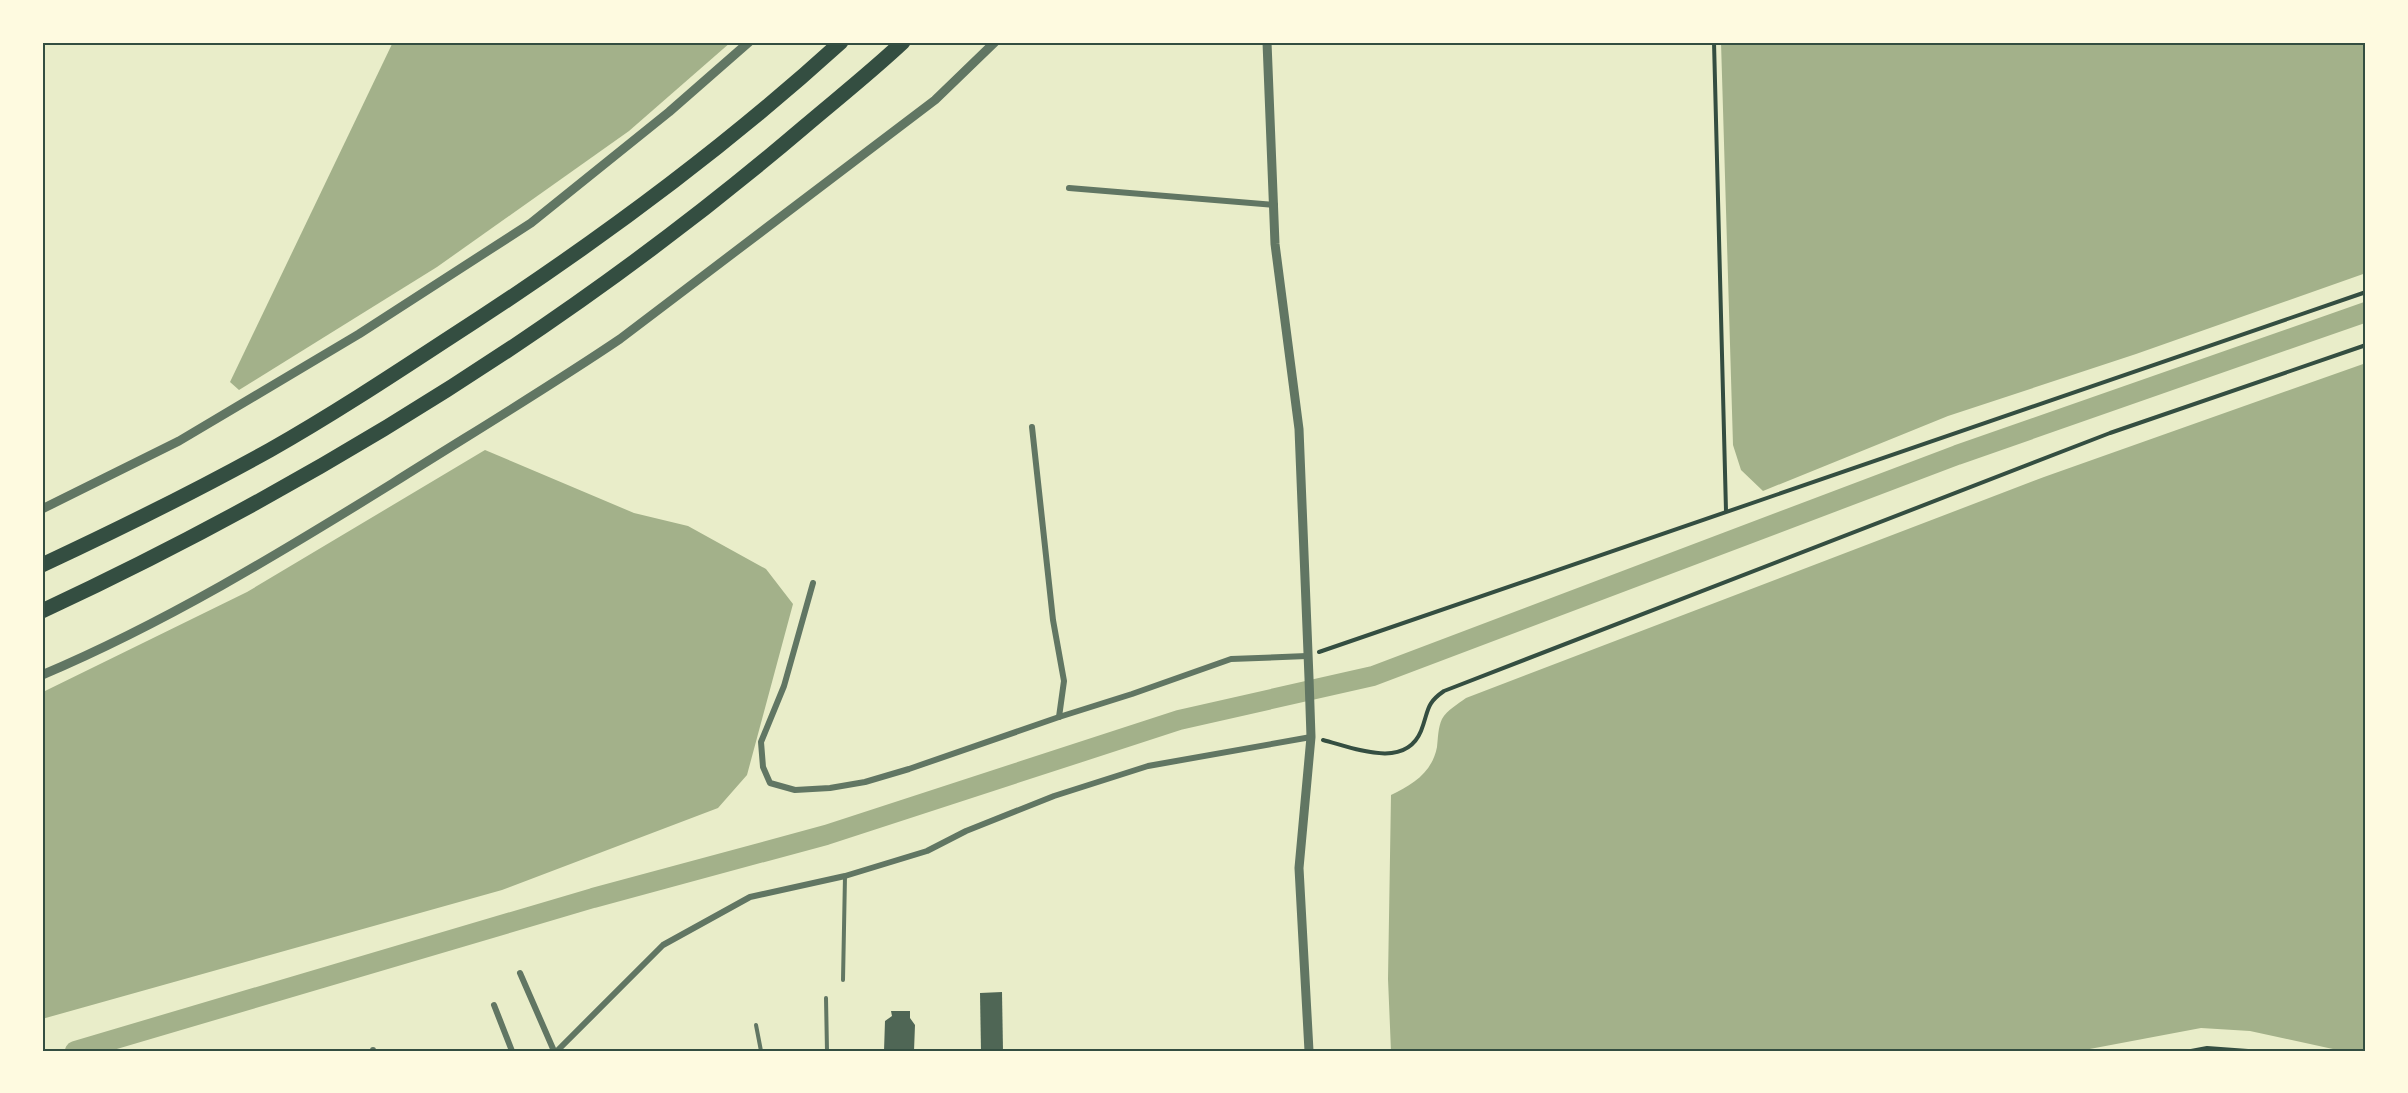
<svg xmlns="http://www.w3.org/2000/svg" width="2408" height="1093" font-family="Helvetica,sans-serif">
<style>
.water{fill:#a3b18a}
.lines{fill:none;stroke-linecap:round;stroke-linejoin:round}
.canal{stroke:#a3b18a;stroke-width:20}
.building{fill:#4f6655}
.path{stroke:#344e41;stroke-width:4}
.service{stroke:#617663;stroke-width:4}
.minor{stroke:#617663;stroke-width:6}
.tertiary{stroke:#617663;stroke-width:9}
.motorway{stroke:#344e41;stroke-width:15}
.neatline{fill:none;stroke:#344e41;stroke-width:2}
</style>
<rect width="100%" height="100%" fill="#e9edc9"/>
<!-- water -->
<g class="water">
<path d="M393 42H731L629 131 437 267 239 390 230 382Z"/>
<path d="M1721 42H2366V273L2136 354 1948 416 1763 491 1741 470 1733 445Z"/>
<path d="M2366 363V1051H2342L2250 1031 2201 1028 2079 1051H1391L1388 979 1391 795C1412 785 1432 773 1437 747 1438 739 1438 727 1442 719 1447 710 1458 704 1466 698L2044 477Z"/>
<path d="M485 450 634 513 688 526 766 569 793 604 747 775 718 808 502 890 42 1019V707L45 691 247 592Z"/>
</g>
<g class="lines">
<!-- canal -->
<path class="canal" d="M75 1051 593 898 826 835 1179 720 1373 676 1957 455 2366 312"/>
</g>
<!-- building -->
<g class="building">
<path d="M1002 992 1003 1051H981L980 993Z"/>
<path d="M891 1011H910V1018L915 1025 914 1051H884L885 1021 892 1016Z"/>
</g>
<g class="lines">
<!-- path -->
<g class="path">
<path d="M1714 42 1726 511"/>
<path d="M1319 652 2366 292"/>
<path d="M1323 740C1354 748 1405 770 1421 731 1429 711 1425 704 1444 691L2110 433 2366 345"/>
<path d="M2191 1051 2207 1048 2248 1051"/>
</g>
<!-- service -->
<g class="service">
<path d="M843 980 845 876"/>
<path d="M826 998 827 1051"/>
<path d="M756 1025 761 1051"/>
</g>
<!-- minor -->
<g class="minor">
<path d="M1069 188 1275 205"/>
<path d="M1032 427 1053 620 1064 681 1059 717"/>
<path d="M813 583 784 686 761 742 763 767 770 783 795 790 830 788 865 782 909 769 1059 717 1132 694 1231 659 1307 656"/>
<path d="M520 973 554 1051"/>
<path d="M494 1005 512 1051"/>
<path d="M373 1050V1051"/>
<path d="M557 1051 663 945 750 897 845 876 927 851 966 831 1054 796 1148 766 1311 737"/>
</g>
<!-- tertiary -->
<g class="tertiary">
<path d="M1267 42 1275 244 1299 429 1309 678 1311 737 1299 868 1309 1051"/>
<path d="M42 509 179 441 359 334 531 223 669 112 749 42"/>
<path d="M42 675C165 623 280 553 393 483 469 435 546 389 620 339L935 100 995 42"/>
</g>
<!-- motorway -->
<g class="motorway">
<path d="M42 565C119 529 196 491 270 450 330 416 388 378 446 340 585 251 719 153 841 42"/>
<path d="M42 611C316 483 574 323 804 127 837 99 871 72 903 42"/>
</g>
</g>
<!-- border -->
<rect width="2408" height="1093" fill="none" stroke="#fefae0" stroke-width="87"/>
<rect x="44" y="44" width="2320" height="1006" class="neatline"/>
</svg>
